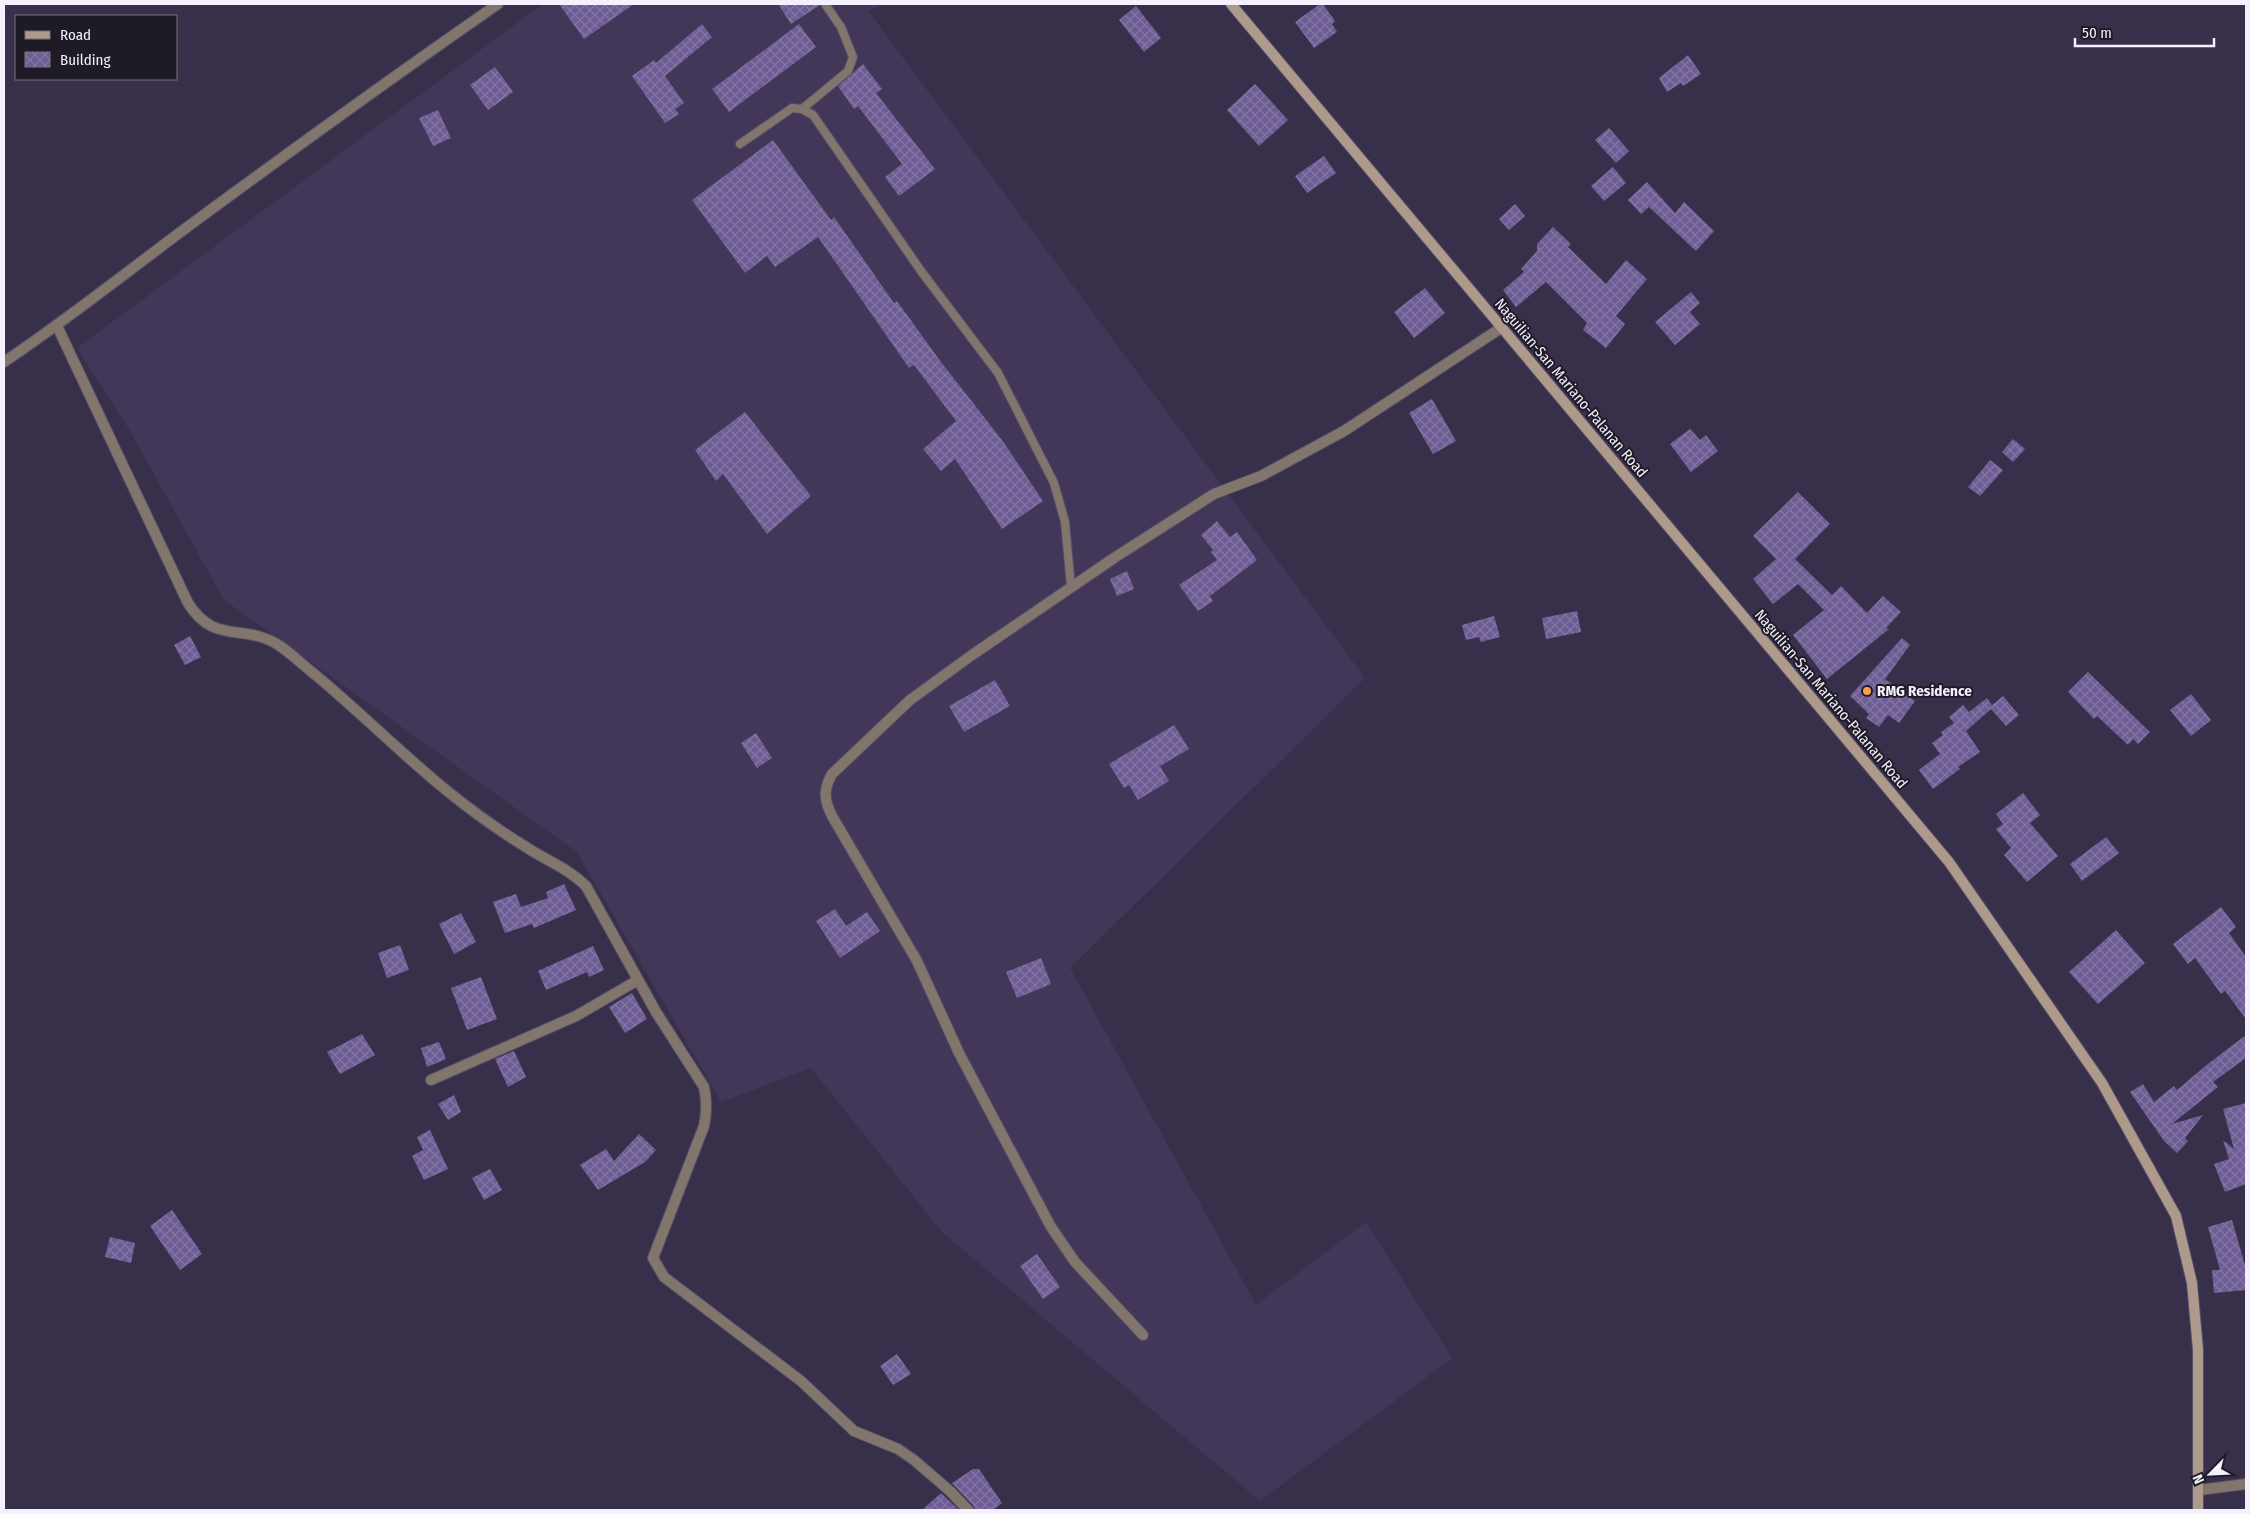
<svg xmlns="http://www.w3.org/2000/svg" width="2250" height="1514" font-family="'Fira Sans Condensed',sans-serif">
<style>
.built{fill:#423758}
.building{fill:url(#building-cross-hatch)}
.lines{fill:none;stroke-linecap:round;stroke-linejoin:round}
.lane-casing{stroke:#564f68;stroke-width:10}
.street-casing{stroke:#564f68;stroke-width:12}
.secondary-casing{stroke:#564f68;stroke-width:12}
.lane{stroke:#82766c;stroke-width:8}
.street{stroke:#82766c;stroke-width:10}
.secondary{stroke:#ad9a8a;stroke-width:10}
.poi-dot{fill:#f8a04b;stroke:#1e1b27;stroke-width:2}
.labels{text-anchor:middle;stroke-width:4;stroke-linejoin:round;paint-order:stroke}
.street-label{font-size:15px;fill:#f4f0fe;stroke:#1e1b27}
.poi-label{font-size:15px;font-weight:bold;fill:#f4f0fe;stroke:#1e1b27;text-anchor:start}
</style>
<defs>
<pattern id="building-cross-hatch" width="8" height="8" patternUnits="userSpaceOnUse" patternTransform="scale(1.25)"><rect width="8" height="8" fill="#6e5d94"/><path d="M0 0l8 8M0 8l8-8" fill="none" stroke="#8375a4"/></pattern>
</defs>
<rect width="100%" height="100%" fill="#38304b"/>
<!-- built -->
<path class="built" d="M543 4H882L869 12 1365 678 1070 968 1256 1305 1366 1222 1452 1358 1260 1501 942 1232 811 1068 721 1102 577 852 224 600 130 431 77 348Z"/>
<!-- building -->
<g class="building">
<path d="M559 4H634L584 39Z"/>
<path d="M778 4H819L820 5 791 24Z"/>
<path d="M1320 4H1323L1335 21 1332 24 1337 32 1314 48 1295 22Z"/>
<path d="M1136 6 1161 38 1144 52 1119 20Z"/>
<path d="M702 24 712 37 665 76 684 103 675 109 679 114 665 123 632 76 654 60 656 63Z"/>
<path d="M799 24 816 47 729 112 712 89Z"/>
<path d="M1688 55 1701 74 1683 86 1681 83 1667 92 1659 78Z"/>
<path d="M863 64 882 89 876 93 935 169 899 196 885 177 902 164 858 106 854 109 838 86Z"/>
<path d="M495 67 513 92 488 110 470 85Z"/>
<path d="M1255 84 1288 120 1259 146 1227 110Z"/>
<path d="M438 110 451 138 433 146 419 118Z"/>
<path d="M1609 128 1629 151 1616 163 1595 140Z"/>
<path d="M773 140 831 220 834 217 894 303 897 301 941 362 1002 440 1043 501 1002 529 955 459 941 471 923 449 956 421 914 365 909 368 818 237 775 267 767 256 745 273 692 200Z"/>
<path d="M1324 156 1336 173 1307 193 1295 176Z"/>
<path d="M1613 167 1626 183 1604 201 1591 186Z"/>
<path d="M1647 182 1675 213 1684 202 1714 231 1696 251 1649 207 1641 214 1628 200Z"/>
<path d="M1515 204 1525 216 1509 230 1499 219Z"/>
<path d="M1553 227 1571 244 1568 247 1606 284 1626 260 1647 279 1616 316 1625 324 1606 348 1583 330 1587 323 1546 282 1516 307 1503 290 1524 272 1521 269 1537 251V244Z"/>
<path d="M1425 288 1445 313 1414 338 1394 312Z"/>
<path d="M1691 292 1700 303 1690 312 1700 324 1675 345 1655 322Z"/>
<path d="M1432 399 1456 441 1433 454 1409 413Z"/>
<path d="M745 412 811 496 767 534 723 474 716 481 695 450Z"/>
<path d="M1690 429 1700 440 1706 435 1718 451 1691 472 1670 444Z"/>
<path d="M2013 439 2025 449 2013 462 2002 452Z"/>
<path d="M1990 460 2003 470 1980 496 1968 487Z"/>
<path d="M1798 492 1830 524 1795 559 1832 595 1841 586 1867 613 1883 596 1901 612 1886 628 1889 629 1827 679 1793 635 1824 610 1798 584 1773 604 1753 579 1776 559 1753 536Z"/>
<path d="M1217 521 1230 537 1237 532 1257 560 1210 596 1213 601 1198 611 1179 585 1217 560 1211 552 1213 550 1201 535Z"/>
<path d="M1127 571 1134 589 1117 596 1110 579Z"/>
<path d="M1577 611 1581 632 1546 639 1542 618Z"/>
<path d="M1494 616 1500 637 1481 642 1479 637 1466 640 1462 625Z"/>
<path d="M190 636 201 657 185 665 174 645Z"/>
<path d="M1902 638 1910 645 1885 679 1915 701 1899 723 1888 715 1879 727 1866 718 1869 714 1850 696Z"/>
<path d="M2088 672 2150 732 2138 744 2133 739 2128 745 2097 716 2094 719 2068 692Z"/>
<path d="M995 680 1010 706 964 732 949 706Z"/>
<path d="M2191 694 2211 720 2191 736 2170 710Z"/>
<path d="M2003 696 2019 715 2006 726 1991 709 1966 731 1980 752 1958 767 1960 769 1933 789 1919 770 1940 754 1932 743 1943 735 1941 732 1954 723 1949 717 1963 705 1969 712 1987 698 1992 705Z"/>
<path d="M1174 725 1189 749 1160 766 1169 781 1138 800 1129 785 1124 788 1109 764Z"/>
<path d="M756 733 772 758 757 768 741 743Z"/>
<path d="M2023 793 2040 815 2030 823 2058 856 2027 882 2004 855 2011 848 1996 829 2003 824 1996 814Z"/>
<path d="M2106 837 2119 853 2082 881 2070 864Z"/>
<path d="M564 884 576 910 534 928 532 924 505 933 493 902 516 894 521 907 548 898 546 892Z"/>
<path d="M2221 907 2236 927 2229 933 2246 957V1019L2225 991 2221 994 2195 958 2188 964 2173 944Z"/>
<path d="M835 909 846 926 867 912 880 931 840 958 816 921Z"/>
<path d="M461 913 476 942 454 954 439 924Z"/>
<path d="M2116 930 2145 963 2098 1004 2069 972Z"/>
<path d="M400 945 409 970 387 978 378 953Z"/>
<path d="M593 946 604 970 589 977 587 972 546 990 538 971Z"/>
<path d="M1041 958 1051 984 1017 998 1006 972Z"/>
<path d="M481 977 497 1019 467 1030 451 988Z"/>
<path d="M632 993 647 1019 625 1033 609 1007Z"/>
<path d="M362 1034 375 1055 340 1074 327 1052Z"/>
<path d="M2246 1035V1058L2213 1082 2218 1087 2172 1124 2203 1115 2185 1138 2188 1141 2177 1153 2164 1141 2130 1092 2143 1084 2154 1102 2174 1086 2177 1090 2209 1063Z"/>
<path d="M439 1042 446 1059 427 1067 421 1048Z"/>
<path d="M514 1051 526 1077 508 1087 495 1059Z"/>
<path d="M454 1095 461 1112 448 1120 438 1104Z"/>
<path d="M2246 1103V1184L2225 1192 2214 1164 2229 1159 2223 1140 2234 1149 2223 1109Z"/>
<path d="M430 1130 448 1169 424 1180 412 1156 423 1150 417 1137Z"/>
<path d="M639 1134 656 1150 645 1162 598 1190 580 1165 606 1149 614 1161Z"/>
<path d="M490 1169 502 1190 484 1200 472 1178Z"/>
<path d="M172 1210 202 1254 180 1270 150 1226Z"/>
<path d="M2232 1220 2246 1269V1290L2214 1293 2212 1270H2220L2208 1227Z"/>
<path d="M110 1237 135 1243 131 1263 105 1257Z"/>
<path d="M1037 1254 1060 1287 1043 1299 1020 1266Z"/>
<path d="M897 1354 911 1374 893 1385 880 1366Z"/>
<path d="M973 1469H979L1002 1503 993 1510H975L973 1505 952 1483Z"/>
<path d="M941 1493 959 1510H922Z"/>
</g>
<g class="lines">
<!-- lane casing -->
<g class="lane-casing">
<g id="lane">
<path d="M802 109 848 71 853 57 841 27 825 4"/>
<path d="M740 144 792 108 802 109 813 115 921 271 998 373 1054 483 1065 522 1071 587"/>
</g>
</g>
<!-- street casing -->
<g class="street-casing">
<g id="street">
<path d="M57 326 188 603C215 646 244 622 280 646 293 655 305 667 318 677 362 714 402 754 446 790 472 811 498 830 526 847 547 861 568 868 586 886L656 1012 704 1087C707 1101 707 1112 704 1126L653 1258 664 1277 801 1381 854 1431 898 1449 914 1460 950 1491 968 1510"/>
<path d="M4 362C68 319 128 271 190 225 292 150 394 76 498 4"/>
<path d="M431 1080 576 1016 638 980"/>
<path d="M1143 1335 1075 1262 1051 1227 959 1053 917 961 832 816C824 800 823 790 832 774L910 700 972 655 1114 558 1214 494 1261 476 1344 431 1501 328"/>
<path d="M2199 1490 2246 1484"/>
</g>
</g>
<!-- secondary casing -->
<g class="secondary-casing">
<path id="secondary" d="M1231 4 1949 862 2102 1083 2176 1216 2192 1283 2198 1350V1510"/>
</g>
<!-- lane -->
<use href="#lane" class="lane"/>
<!-- street -->
<use href="#street" class="street"/>
<!-- secondary -->
<use href="#secondary" class="secondary"/>
</g>
<!-- markers -->
<circle class="poi-dot" cx="1867" cy="691" r="5"/>
<g class="labels">
<!-- street labels -->
<g class="street-label">
<text transform="translate(1571 388) rotate(50)" y="5">Naguilian-San Mariano-Palanan Road</text>
<text transform="translate(1831 699) rotate(50)" y="5">Naguilian-San Mariano-Palanan Road</text>
</g>
<!-- poi labels -->
<g class="poi-label">
<text x="1877" y="696">RMG Residence</text>
</g>
</g>
<!-- border -->
<rect width="2250" height="1514" fill="none" stroke="#f4f0fe" stroke-width="10"/>
<!-- legend -->
<rect x="15" y="15" width="162" height="65" fill="#1e1b27" stroke="#74707d"/>
<rect x="25" y="31" width="25" height="8" fill="#ad9a8a" stroke="#74707d"/>
<text x="60" y="40" font-size="15" fill="#f4f0fe">Road</text>
<rect x="25" y="52" width="25" height="15" fill="url(#building-cross-hatch)" stroke="#74707d"/>
<text x="60" y="65" font-size="15" fill="#f4f0fe">Building</text>
<!-- north arrow -->
<g transform="translate(2210 1474) rotate(246)" stroke="#1e1b27" stroke-width="4" paint-order="stroke">
<path d="M0-4L9 19L0 12L-9 19Z" fill="#f4f0fe"/>
<text y="-8" font-size="14" font-weight="bold" text-anchor="middle" fill="#f4f0fe">N</text>
</g>
<!-- scale -->
<path d="M2075 38v8h139v-8" fill="none" stroke="#f4f0fe" stroke-width="2.5"/>
<text x="2082" y="38" font-size="15" fill="#f4f0fe" stroke="#1e1b27" stroke-width="4" paint-order="stroke">50 m</text>
</svg>
